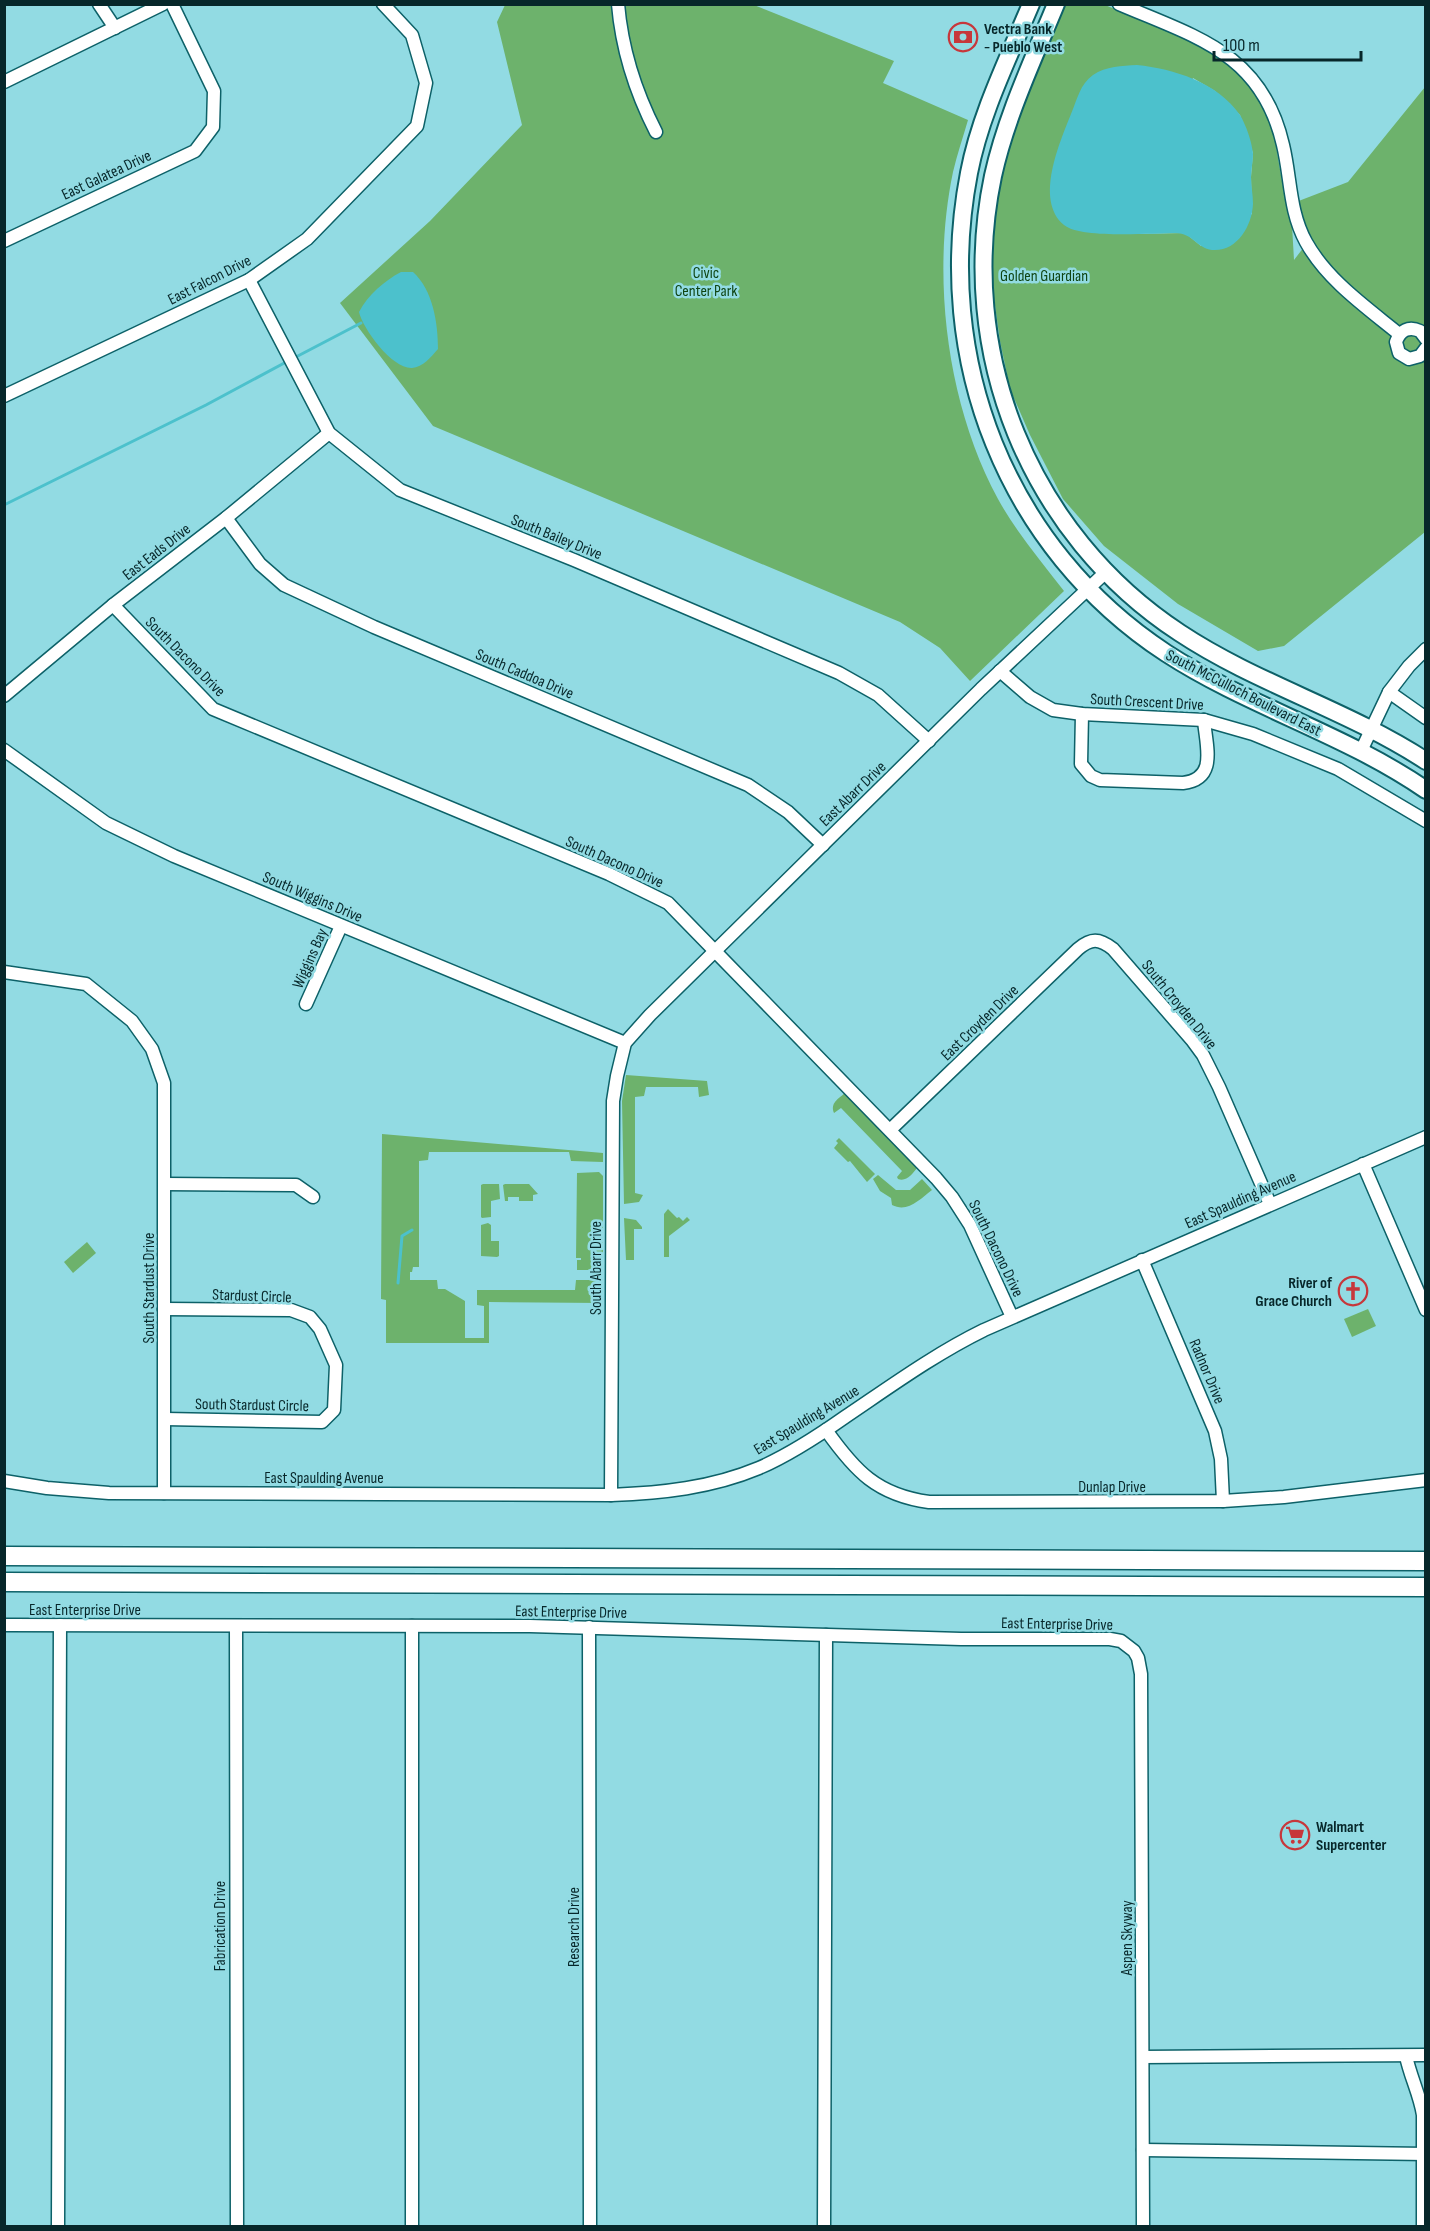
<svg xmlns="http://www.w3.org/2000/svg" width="1430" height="2231" font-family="'Sofia Sans Condensed',sans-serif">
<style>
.green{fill:#6db26c;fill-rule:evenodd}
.water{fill:#4cc1cc}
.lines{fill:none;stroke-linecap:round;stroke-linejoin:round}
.stream{stroke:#4cc1cc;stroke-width:3}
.minor-casing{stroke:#0d6168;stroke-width:15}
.major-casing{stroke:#0d6168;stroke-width:20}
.highway-casing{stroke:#0d6168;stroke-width:21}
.minor{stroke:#fff;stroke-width:12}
.major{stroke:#fff;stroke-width:16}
.highway{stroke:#fff;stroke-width:18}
.labels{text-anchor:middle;stroke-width:5;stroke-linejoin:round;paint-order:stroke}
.poi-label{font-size:16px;font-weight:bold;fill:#07272a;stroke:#92dbe3;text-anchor:start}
.street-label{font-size:16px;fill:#07272a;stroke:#92dbe3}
.park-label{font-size:16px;fill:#0f4412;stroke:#92dbe3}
</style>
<rect width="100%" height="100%" fill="#92dbe3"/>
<!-- green -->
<g class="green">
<path d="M505 5H754L894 61 883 83 968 120C963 137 957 155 953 172 931 277 947 405 998 499 1016 532 1041 561 1064 591L970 681 940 648 900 622 433 426 340 303 430 221 522 125 497 22Z"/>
<path d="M1065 5H1105L1209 47 1248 82 1262 102 1272 123 1284 193 1292 225 1294 260 1307 243 1296 202 1348 182 1425 87V532L1284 646 1258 651 1178 604 1104 546 1063 499 1030 435 1010 389 1000 341 988 256 995 187 1012 125ZM1193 78 1215 91 1240 115 1253 153 1251 177 1252 214 1201 246 1185 233 1135 234Z"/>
<path d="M626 1075 707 1081 709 1095 699 1097 698 1087H646L644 1096 635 1097V1193L643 1195 639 1202 624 1204 622 1101Z"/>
<path d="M845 1093 917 1168C912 1174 907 1182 898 1179L897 1177 902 1171 841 1108 834 1113C830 1103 838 1099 845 1093Z"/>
<path d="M382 1134 603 1153V1162L571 1161 569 1152H429L428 1160 419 1161V1267H413L412 1272H410V1280H437L438 1289H445L465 1301V1338H484V1306L477 1305V1290H575L576 1280H598L603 1284 602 1303 489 1302V1343H386V1300L381 1299Z"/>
<path d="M839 1138 875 1174 867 1182 850 1161 848 1162 834 1148 838 1143 836 1141Z"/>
<path d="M599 1172 603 1176V1266L599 1270H577V1260H581V1258H576L577 1173Z"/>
<path d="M878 1175 896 1190H910L922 1179 932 1190C920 1199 908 1213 892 1205L891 1198 880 1191 873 1179Z"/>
<path d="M483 1184H499L500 1199 491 1201V1217L482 1218 481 1217V1185Z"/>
<path d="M505 1184H529L538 1194 533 1195V1201H519V1197H508V1201H505L503 1185Z"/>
<path d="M668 1209 677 1218 679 1217 683 1221 687 1217 690 1220 669 1236V1257H664V1214Z"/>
<path d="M624 1218 636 1220 642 1227V1229H634V1260H626Z"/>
<path d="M488 1223 491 1225V1241H499V1256L497 1257 481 1256V1225Z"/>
<path d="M87 1242 96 1253 73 1273 64 1262Z"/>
<path d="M1368 1309 1376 1326 1352 1337 1344 1319Z"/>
</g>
<!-- water -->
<g class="water">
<path d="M1137 65C1174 69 1217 82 1240 115 1246 125 1252 142 1253 154 1253 162 1251 169 1251 177 1251 186 1253 195 1253 204 1252 226 1237 252 1212 250 1197 248 1192 233 1176 233 1152 233 1081 239 1064 225 1034 200 1060 142 1071 114 1077 100 1080 84 1093 75 1106 66 1122 66 1137 65Z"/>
<path d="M401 272H413C433 290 438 323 438 349 431 357 423 367 412 368 392 369 363 329 359 312 368 295 384 281 401 272Z"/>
</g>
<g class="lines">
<!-- stream -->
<g class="stream">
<path d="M294 358 361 323"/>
<path d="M4 505 206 405 288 361"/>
<path d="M398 1283 402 1236 412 1230"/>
</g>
<!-- minor casing -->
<g class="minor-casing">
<g id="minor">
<path d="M99 4 115 28"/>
<path d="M618 4C622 51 635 91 656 132"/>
<path d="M1119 4C1196 37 1262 53 1283 145 1291 178 1289 211 1306 242 1327 280 1366 307 1399 334"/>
<path d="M4 82 163 4"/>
<path d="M4 241 195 151 213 127 214 91 172 4"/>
<path d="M249 280 329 433 400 490 574 560 839 673 878 695 929 741"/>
<path d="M1426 339 1420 331C1409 326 1400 330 1396 342L1399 353 1409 359 1420 356 1426 348"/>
<path d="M4 396 249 280 307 239 417 126 426 83 412 35 383 4"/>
<path d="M226 518 260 564 284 585 374 627 748 785 788 812 823 845"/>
<path d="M113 605 213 709 609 874 668 903 936 1178 952 1197 970 1225 1012 1317"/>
<path d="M1000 671 1030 697 1053 710 1082 714 1204 720 1253 734 1338 769 1426 821"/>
<path d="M1389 692 1426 718"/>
<path d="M4 696 113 605 226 518 329 433"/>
<path d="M1082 714 1081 764 1091 776 1100 780 1183 783C1218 779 1206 746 1204 720"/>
<path d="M4 750 106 823 174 856 625 1043"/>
<path d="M1361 751 1389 692 1409 666 1426 649"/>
<path d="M4 972 86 984 132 1021 152 1049 164 1083V1493"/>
<path d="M306 1004 341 926"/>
<path d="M890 1130 1078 949C1091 938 1099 938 1113 949L1192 1040 1203 1055 1219 1087 1270 1204"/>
<path d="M1363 1164 1426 1310"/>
<path d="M165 1184 296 1185 313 1197"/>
<path d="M1142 1260 1215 1431 1221 1459 1223 1501"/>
<path d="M164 1309 291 1310 310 1317 320 1329 336 1365 334 1410 322 1422 165 1419"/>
<path d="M826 1430C855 1471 877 1495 929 1502L1223 1501 1284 1497 1426 1480"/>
<path d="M4 1481 47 1488 109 1493 611 1495C662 1493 711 1488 759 1468 789 1455 818 1436 845 1417 891 1386 935 1354 984 1330L1426 1137"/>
<path d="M611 1495 613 1101 617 1076 625 1043 650 1015 981 689 1106 572"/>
<path d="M4 1625 530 1626 961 1639H1110L1121 1641 1134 1651 1138 1658 1141 1674 1143 2226"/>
<path d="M236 1626 237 2226"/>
<path d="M589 1627 590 2226"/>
<path d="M1406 2056C1410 2076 1420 2095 1423 2115V2226"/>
<path d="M1143 2057 1426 2055"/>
<path d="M1143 2150 1426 2154"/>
<path d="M58 2226 60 1625"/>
<path d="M412 2226V1626"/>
<path d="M824 2226 826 1635"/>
</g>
</g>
<!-- major casing -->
<g class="major-casing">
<g id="major">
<path d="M1031 4C1008 59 980 115 969 173 933 359 1006 548 1166 653 1249 707 1345 734 1426 790"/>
<path d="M1056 4C1033 60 1006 117 993 176 956 352 1029 534 1180 633 1257 684 1348 710 1426 761"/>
</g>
</g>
<!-- highway casing -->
<g class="highway-casing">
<g id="highway">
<path d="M4 1556 1426 1561"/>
<path d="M4 1582 1426 1587"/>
</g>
</g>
<!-- minor -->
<use href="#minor" class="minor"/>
<!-- major -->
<use href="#major" class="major"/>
<!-- highway -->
<use href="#highway" class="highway"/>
</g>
<!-- icons -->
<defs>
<g id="bank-ring" transform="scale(1.5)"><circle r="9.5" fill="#92dbe3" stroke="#c7373b" stroke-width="1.5"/><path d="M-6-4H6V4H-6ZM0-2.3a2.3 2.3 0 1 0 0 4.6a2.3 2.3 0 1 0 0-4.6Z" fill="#c7373b"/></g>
<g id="church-ring" transform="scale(1.5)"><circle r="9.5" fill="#92dbe3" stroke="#c7373b" stroke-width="1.5"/><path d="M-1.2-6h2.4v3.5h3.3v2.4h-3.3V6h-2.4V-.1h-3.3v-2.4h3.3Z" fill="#c7373b"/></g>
<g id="supermarket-ring" transform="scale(1.5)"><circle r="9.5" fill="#92dbe3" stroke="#c7373b" stroke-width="1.5"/><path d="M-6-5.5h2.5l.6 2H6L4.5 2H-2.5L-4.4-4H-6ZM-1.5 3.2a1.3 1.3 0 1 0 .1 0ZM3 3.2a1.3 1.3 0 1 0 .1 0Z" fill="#c7373b"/></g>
</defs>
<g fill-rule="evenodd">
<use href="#bank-ring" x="963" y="37"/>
<use href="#church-ring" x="1353" y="1291"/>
<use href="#supermarket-ring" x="1295" y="1835"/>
</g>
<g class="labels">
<!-- poi labels -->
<g class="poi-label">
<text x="984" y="34">Vectra Bank<tspan x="984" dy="18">- Pueblo West</tspan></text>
<text x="1332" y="1288" text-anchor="end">River of<tspan x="1332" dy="18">Grace Church</tspan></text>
<text x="1316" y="1832">Walmart<tspan x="1316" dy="18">Supercenter</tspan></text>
</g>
<!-- street labels -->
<g class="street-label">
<text transform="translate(106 174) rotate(-25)" y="6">East Galatea Drive</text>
<text transform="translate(209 279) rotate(-27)" y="6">East Falcon Drive</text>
<text transform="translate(557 536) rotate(22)" y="6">South Bailey Drive</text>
<text transform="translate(156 551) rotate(-38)" y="6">East Eads Drive</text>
<text transform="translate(186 656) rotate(45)" y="6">South Dacono Drive</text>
<text transform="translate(525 673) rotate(23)" y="6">South Caddoa Drive</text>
<text transform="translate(1244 692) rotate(27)" y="6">South McCulloch Boulevard East</text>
<text transform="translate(1147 701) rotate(3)" y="6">South Crescent Drive</text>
<text transform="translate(852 793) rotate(-44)" y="6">East Abarr Drive</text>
<text transform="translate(615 861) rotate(24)" y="6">South Dacono Drive</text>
<text transform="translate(313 896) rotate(23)" y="6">South Wiggins Drive</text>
<text transform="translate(309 958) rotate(-66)" y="6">Wiggins Bay</text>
<text transform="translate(1180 1004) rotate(51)" y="6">South Croyden Drive</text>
<text transform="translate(979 1022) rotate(-44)" y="6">East Croyden Drive</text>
<text transform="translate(1240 1199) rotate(-24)" y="6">East Spaulding Avenue</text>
<text transform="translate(997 1248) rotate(64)" y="6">South Dacono Drive</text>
<text transform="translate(595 1268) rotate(-90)" y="6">South Abarr Drive</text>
<text transform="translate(148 1288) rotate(-90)" y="6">South Stardust Drive</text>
<text transform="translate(252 1295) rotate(2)" y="6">Stardust Circle</text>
<text transform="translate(1208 1371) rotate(67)" y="6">Radnor Drive</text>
<text transform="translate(252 1404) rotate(1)" y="6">South Stardust Circle</text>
<text transform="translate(806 1419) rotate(-31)" y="6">East Spaulding Avenue</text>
<text x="324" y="1483">East Spaulding Avenue</text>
<text x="1112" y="1492">Dunlap Drive</text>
<text x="85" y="1615">East Enterprise Drive</text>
<text transform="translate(571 1611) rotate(1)" y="6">East Enterprise Drive</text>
<text transform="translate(1057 1623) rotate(1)" y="6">East Enterprise Drive</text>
<text transform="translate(219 1926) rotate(-90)" y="6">Fabrication Drive</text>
<text transform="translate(573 1927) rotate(-90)" y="6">Research Drive</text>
<text transform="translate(1126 1938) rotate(-90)" y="6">Aspen Skyway</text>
</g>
<!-- park labels -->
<g class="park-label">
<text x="706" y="278">Civic<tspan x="706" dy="18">Center Park</tspan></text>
<text x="1044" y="281">Golden Guardian</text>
</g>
</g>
<!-- border -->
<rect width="1430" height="2231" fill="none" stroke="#07272a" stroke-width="12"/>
<!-- scale -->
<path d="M1214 51v9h147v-9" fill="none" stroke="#07272a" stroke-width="3"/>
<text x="1223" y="51" font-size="18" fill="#07272a" stroke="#92dbe3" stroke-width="4.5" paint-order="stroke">100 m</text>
</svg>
